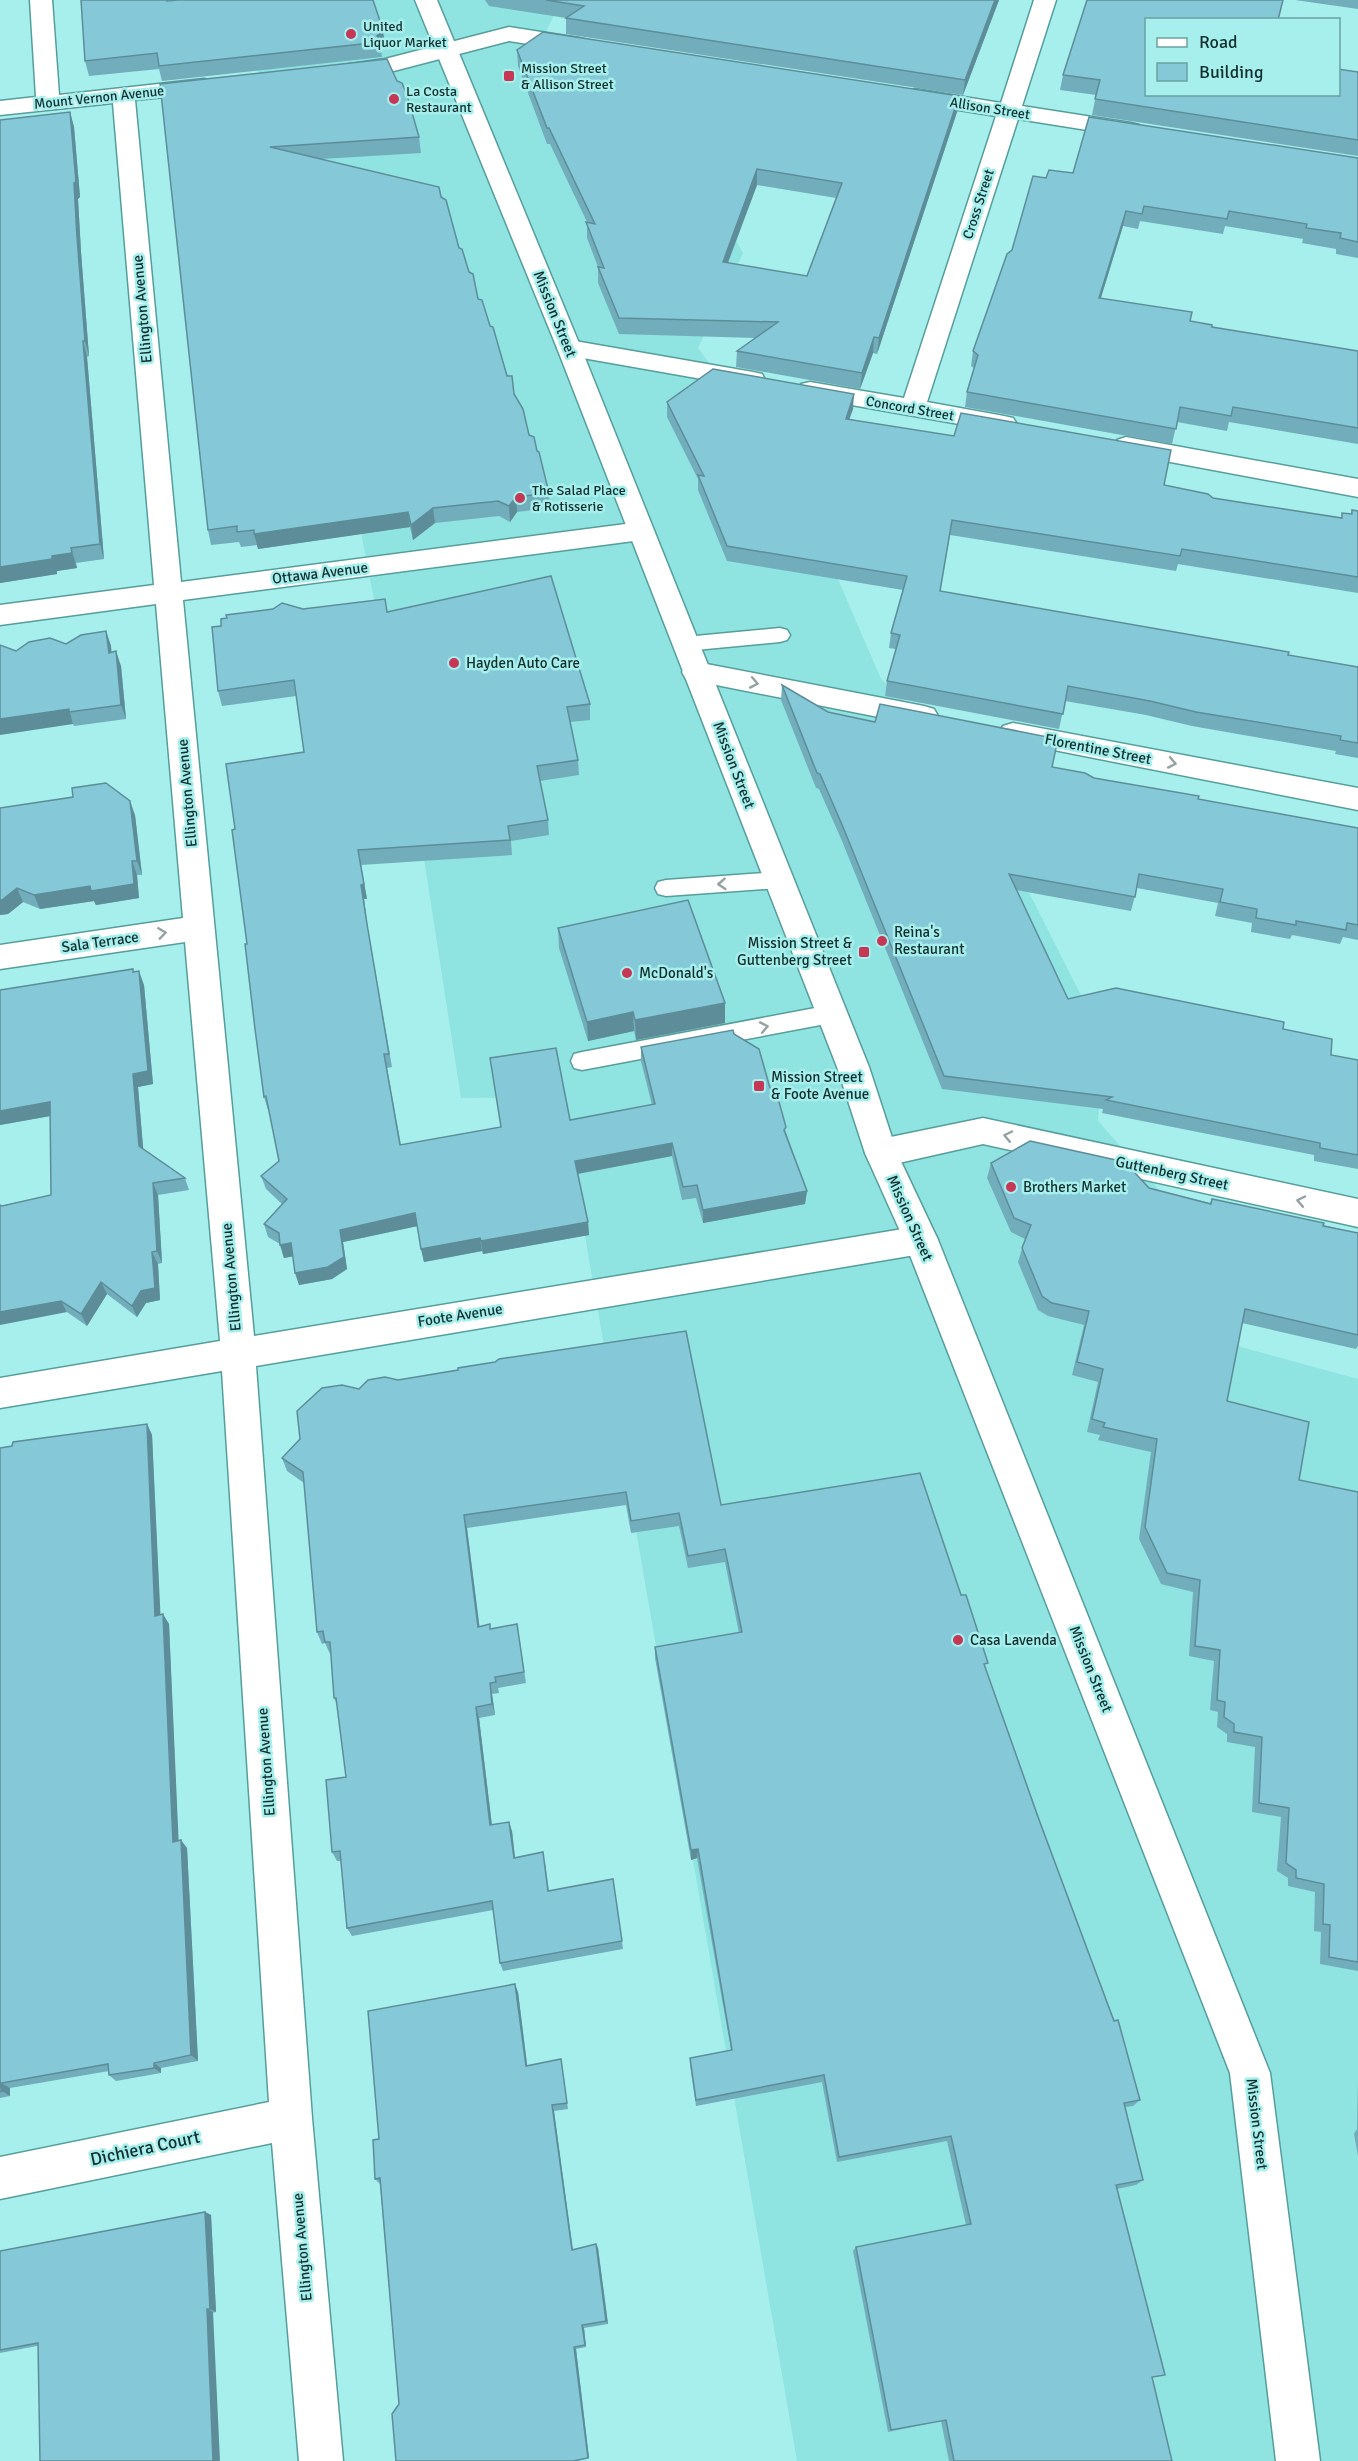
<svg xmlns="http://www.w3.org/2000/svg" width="1358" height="2461" font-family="Signika,sans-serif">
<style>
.built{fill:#8fe3e0}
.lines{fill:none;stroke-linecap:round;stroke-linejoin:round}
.service-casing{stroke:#569e9c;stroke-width:3}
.minor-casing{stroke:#569e9c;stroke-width:3}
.secondary-casing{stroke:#569e9c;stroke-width:3}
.service{fill:#fff;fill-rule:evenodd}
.minor{fill:#fff;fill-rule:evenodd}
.secondary{fill:#fff;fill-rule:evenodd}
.wall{fill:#72adbb;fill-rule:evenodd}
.shaded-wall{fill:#5d8d98}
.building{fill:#85c9d9;stroke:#5d8d98;stroke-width:1.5;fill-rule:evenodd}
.oneway{stroke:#93a1a1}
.poi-dot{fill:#c63655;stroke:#a6efec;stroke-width:2}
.labels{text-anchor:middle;stroke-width:5;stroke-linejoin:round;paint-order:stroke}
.far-poi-label{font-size:14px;fill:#102f2e;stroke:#a6efec;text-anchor:start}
.far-street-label{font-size:14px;fill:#102f2e;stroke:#a6efec}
.street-label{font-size:15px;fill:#102f2e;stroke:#a6efec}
.poi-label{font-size:15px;fill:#102f2e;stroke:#a6efec;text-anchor:start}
.near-street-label{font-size:18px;fill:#102f2e;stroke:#a6efec}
</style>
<rect width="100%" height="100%" fill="#a6efec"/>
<!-- built -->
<path class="built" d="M242 0H561L536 53 645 72 743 253 698 348 796 482 881 679 957 750 1104 1041 1098 1121 1175 1208 1164 1326 1358 1379V2461H797L561 1097 461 1098 425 865 362 537Z"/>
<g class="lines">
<!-- service casing -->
<g class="service-casing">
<g id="service">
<path d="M780 628 787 630 790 635 787 640 780 642 685 651 678 649 675 644 678 639 685 637Z"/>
<path d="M778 872 786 874 789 880 786 886 778 888 666 896 658 894 655 888 658 882 666 880Z"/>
<path d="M831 1005 839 1008 842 1014 839 1020 831 1023 582 1070 574 1068 571 1061 574 1054 582 1052Z"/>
</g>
</g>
<!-- minor casing -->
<g class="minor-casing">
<g id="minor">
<path d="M30 0H52L59 95 204 79 212 81 215 86 212 91 204 93 135 100 181 582 641 522 650 525 654 531 650 537 641 540 183 600 254 1336 921 1226 933 1230 938 1240 933 1250 921 1254 256 1366 312 2118 343 2461H299L272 2143 0 2199V2157L269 2102 222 1371 0 1408V1378L220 1341 185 942 0 969V945L183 918 156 604 0 625V605L154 585 113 103 0 115V101L36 97Z"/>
<path d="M1034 0H1056L1022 106 1131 123 1139 125 1142 130 1139 135 1131 137 1018 119 927 402 1004 416 1013 418 1017 424 1013 430 1004 432 801 396 797 390 801 384 810 382 904 398 996 116 915 103 907 101 904 96 907 91 915 89 1001 103Z"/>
<path d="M509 27 579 38 587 40 590 45 587 50 579 52 509 41 386 73 345 78 337 76 334 71 337 66 385 59Z"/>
<path d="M569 340 753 372 762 374 765 380 762 386 753 388 560 354 557 348 560 342Z"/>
<path d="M1126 437 1358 479V497L1117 452 1113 446 1117 440Z"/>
<path d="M696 662 924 706 934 709 938 716 934 723 924 726 686 679 682 672 686 665Z"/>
<path d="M1013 723 1358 788V810L1003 740 999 733 1003 726Z"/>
<path d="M983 1118 1358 1199V1227L983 1144 881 1167 870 1163 865 1153 870 1143 881 1139Z"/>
</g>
</g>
<!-- secondary casing -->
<g class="secondary-casing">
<path id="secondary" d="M415 0H437L581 348 869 1067 897 1153 938 1240 1270 2073 1320 2461H1276L1230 2073 904 1240 865 1153 837 1067 557 348Z"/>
</g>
<!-- service -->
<use href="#service" class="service"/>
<!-- minor -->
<use href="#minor" class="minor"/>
<!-- secondary -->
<use href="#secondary" class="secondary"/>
</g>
<!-- wall -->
<g class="wall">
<path d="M373 0 385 46 381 50 382 57 162 81 159 69 89 76 85 61 169 1Z"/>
<path d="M485 0H999L963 95 566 34V18L489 6Z"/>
<path d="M1087 0 1146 94 1358 72V156L1092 115 1096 95 1060 90 1063 75Z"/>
<path d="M1295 0H1358V9Z"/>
<path d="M517 50 959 96 957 112 877 354 873 353 860 389 736 367 737 351 756 338 619 334 598 283V267L587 238V222L550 144H547L518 66ZM757 185 836 198 807 276 728 263Z"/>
<path d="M160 84 419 137 421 153 321 159 441 197 478 299 490 326 529 435 537 451 549 493 550 508 517 512 510 522 499 516 435 523 413 540 410 527 258 549 257 545 241 547 239 542 211 545 208 530Z"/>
<path d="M70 112 74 127 80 197 78 199 81 252 89 356 87 357 104 559 76 563 77 568 57 571V574L0 583Z"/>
<path d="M1358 158V258L1336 254V249L1302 243 1303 239 1225 226 1223 234 1140 221 1138 229 1123 226 1101 298 1212 327 1358 351V444L1229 422 1227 431 1177 422 1172 444 965 407 967 392 974 368 971 366 973 351 1012 250 1046 178 1073 173Z"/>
<path d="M667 402 853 409 849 419 1164 485 1213 498 1341 518 1342 513 1351 514 1352 510 1358 511V593L1178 564 1176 571 950 535 940 591 1288 655 1358 667V758L1335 754 1336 751 1192 726 1146 715 1065 701 1059 729 885 696 887 681 896 649 889 648 891 633 903 590 727 561 698 490V479L667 417Z"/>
<path d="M303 609 387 612 590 704V720L570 722 578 760 579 775 540 781 548 820 549 835 511 841 512 855 361 865 367 899H364L369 938 392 1067 387 1068 401 1145 501 1127 490 1058 570 1120 652 1105 641 1061V1047L734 1034 770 1088 807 1191 805 1204 703 1223 696 1198 682 1200 672 1156 578 1174 588 1222 589 1235 483 1254 482 1251 424 1262 417 1226 343 1242 347 1269 332 1279 299 1285 293 1256 284 1258 280 1244 268 1237 264 1224 282 1204 266 1189 261 1176 279 1161 269 1110H268L264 1097 235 829 304 752 296 696 222 706 218 691 221 626Z"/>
<path d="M106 631 111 646V652L121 666 126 719 74 726 73 724 16 651 66 644Z"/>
<path d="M782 685 828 712 1052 767 1094 778 1198 799 1358 828V940L1343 937 1340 944 1292 935 1290 939 1251 932 1252 923 1215 916 1218 903 1137 888 1131 911 1016 890 1068 999 1283 1029 1331 1055 1358 1060V1169L1314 1161V1155L1102 1113 1103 1109 942 1089 842 841 819 789 816 788 781 700Z"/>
<path d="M0 808 135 815 142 875H137L139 898 96 905 94 901 40 909 23 902 8 914 0 915Z"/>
<path d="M558 928 725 1023 636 1040 634 1031 588 1041 559 948Z"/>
<path d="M134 972 144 985 153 1084 138 1087 143 1149 185 1178 189 1190 158 1195 162 1263 158 1264 160 1300 146 1303 137 1317 107 1294 87 1326 67 1312 2 1206 51 1195 50 1116 0 1125V990Z"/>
<path d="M991 1163 1149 1188 1210 1203 1212 1199 1358 1233V1346L1356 1349 1242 1323 1227 1401 1299 1480 1358 1492V1971L1320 1964 1321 1932 1314 1931 1315 1892 1288 1886V1878L1277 1871 1281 1817 1252 1812 1255 1747 1227 1742V1734L1217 1727 1218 1712 1210 1710 1214 1661 1189 1656 1193 1592 1161 1584 1139 1539 1151 1452 1098 1440 1100 1435 1087 1432 1098 1382 1072 1375 1084 1325 1048 1316 1038 1310 1018 1262 1025 1239 1011 1232 987 1178Z"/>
<path d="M147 1424 152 1435 160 1615 169 1624 178 1841 187 1848 198 2061 161 2068V2073L116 2081 109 2075V2071L10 2088V2096L0 2098V1448Z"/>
<path d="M300 1439 721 1505 986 1670 1140 2100 1133 2106 1125 2107 1143 2180 1136 2185 1117 2189 1152 2378 1172 2461H949L941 2421 888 2432 853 2251 856 2247 966 2225 947 2141 837 2162 822 2082 696 2106 690 2065V2058L731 2050 697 1858 691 1860 655 1658V1647L739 1633 725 1562 688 1568 679 1526 631 1533 626 1505 467 1528 479 1626 490 1629 517 1624 526 1683 498 1688 499 1693 492 1694 495 1715 479 1718 492 1825 512 1831 515 1858 545 1862 549 1891 622 1941 623 1949 503 1971 500 1963 493 1910 352 1936 347 1928 341 1861H337L332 1852 346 1777 337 1704 334 1698 331 1654H330L325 1643 322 1644 317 1632 304 1483 287 1471 282 1458Z"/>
<path d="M518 1992 527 2065 562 2066 568 2109 554 2111 573 2249 598 2248 608 2324 584 2328 586 2347 576 2349 589 2458 577 2461H396L399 2404 380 2184 375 2179 379 2139Z"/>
<path d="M1358 2080V2156L1354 2134 1357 2129Z"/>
<path d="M205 2212 211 2215 216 2312 0 2353V2251Z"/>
</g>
<!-- shaded-wall -->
<g class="shaded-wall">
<path d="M995 0H999L963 95 965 80Z"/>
<path d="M383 30 385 46 381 50 380 42 377 36Z"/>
<path d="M959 96 957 112 877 354 879 338Z"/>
<path d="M70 112 74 127 80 197 78 199 81 252 89 356 85 341 77 237Z"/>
<path d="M757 169V185L722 278 723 262Z"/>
<path d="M1126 211 1123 226 1096 313 1099 298Z"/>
<path d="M874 337 873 353 860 389 862 373Z"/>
<path d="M83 341 87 357 104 559 100 544Z"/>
<path d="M854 394 853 409 844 434 846 419Z"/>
<path d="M516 497 517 512 510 522 509 506Z"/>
<path d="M433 508 435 523 413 540 411 525Z"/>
<path d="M408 512 410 527 258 549 254 534Z"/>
<path d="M71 548 77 568 57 571V574L0 583V567L52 556Z"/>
<path d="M106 631 111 646 113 667 109 653Z"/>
<path d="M116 651 121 666 126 719 121 705Z"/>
<path d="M69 709 73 724 0 735V719Z"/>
<path d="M130 801 135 815 142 875 137 861Z"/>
<path d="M358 850 367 899H364L369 938 392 1067 367 924 361 885Z"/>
<path d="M132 861 137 875 139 898 96 905 94 901 40 909 34 895Z"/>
<path d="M17 888 23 902 8 914 0 915V900Z"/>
<path d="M139 971 144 985 153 1084 138 1087 144 1158 139 1146 133 1074Z"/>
<path d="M725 1003V1023L636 1040 635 1020Z"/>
<path d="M633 1012 634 1031 588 1041 587 1022Z"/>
<path d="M50 1102 56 1115 0 1125V1111Z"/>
<path d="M672 1143V1156L576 1174 575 1161Z"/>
<path d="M153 1183 158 1195 162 1263 157 1251Z"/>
<path d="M807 1191 805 1204 703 1223V1210Z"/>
<path d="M415 1213 418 1226 343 1242 347 1269 332 1279 299 1285 295 1273 340 1230Z"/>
<path d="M588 1222 589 1235 483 1254 481 1241Z"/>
<path d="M480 1238 482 1251 424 1262 421 1249Z"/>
<path d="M291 1243 295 1256 284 1258 280 1245Z"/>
<path d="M152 1252 158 1264 160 1300 146 1303 137 1317 132 1306Z"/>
<path d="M101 1282 107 1294 87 1326 81 1314Z"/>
<path d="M61 1301 67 1312 0 1325V1312Z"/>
<path d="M147 1424 152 1435 161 1626 155 1616Z"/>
<path d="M464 1515 467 1528 481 1638 478 1627Z"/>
<path d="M163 1614 169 1624 179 1849 173 1842Z"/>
<path d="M490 1683 492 1694 495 1715 492 1704Z"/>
<path d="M476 1707 479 1718 493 1835 490 1825Z"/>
<path d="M509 1822 512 1831 516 1867 514 1858Z"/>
<path d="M181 1840 187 1848 198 2061 191 2055Z"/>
<path d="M698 1849 697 1858 691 1860V1850Z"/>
<path d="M515 1984 518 1992 528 2072 526 2066Z"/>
<path d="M154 2063 161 2068V2073L154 2068Z"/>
<path d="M1 2083 10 2088V2096L2 2091Z"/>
<path d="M552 2105 554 2111 573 2253 572 2250Z"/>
<path d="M205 2212 211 2215 216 2312 210 2309Z"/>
<path d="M596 2244 598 2248 608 2324 606 2321Z"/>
<path d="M207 2309 213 2312 220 2461H213Z"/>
<path d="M582 2325 584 2328 586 2347 585 2345Z"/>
<path d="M574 2347 576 2349 589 2458H588Z"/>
</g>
<!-- building -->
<g class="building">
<path d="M81 0H167V1L178 0H373L383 30 377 36 380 42 159 66 157 53 85 61Z"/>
<path d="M546 0H995L965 80 566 18 584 6Z"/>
<path d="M1087 0H1283L1278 20H1146V94H1338V69L1358 72V140L1095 99 1100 80 1063 75Z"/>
<path d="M543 32 959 96 879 338 874 337 862 373 737 351 778 322 619 318 598 267 604 268 586 222 595 224 549 128H547L517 50ZM757 169 842 183 807 276 723 262Z"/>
<path d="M387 59 397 81 402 83 407 95 419 137 270 147 439 187 441 197 446 200 459 248 462 249 469 272 473 274 478 299 482 300 490 326 493 327 507 376H512L514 394 523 409 529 435 534 437 537 451 539 452 549 493 516 497 509 506 498 501 433 508 411 525 408 512 254 534V530L237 532V526L208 530 160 84Z"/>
<path d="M70 112 76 182 74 183 77 237 85 341H83L100 544 71 548 72 553 52 556V559L0 567V120Z"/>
<path d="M1089 117 1358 158V242L1340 238 1341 233 1306 228 1307 224 1229 211 1227 219 1144 206 1142 214 1126 211 1099 298 1192 312 1190 321 1212 325V327L1358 351V428L1233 407 1231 416 1180 407 1176 429 967 392 978 355 973 351 1007 254 1012 250 1033 176 1046 178 1049 170 1073 173Z"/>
<path d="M713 369 854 394 846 419 954 436 961 413 1171 450 1164 485 1208 494 1213 498 1342 518V513L1352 514V510L1358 511V577L1182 549 1180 556 952 520 940 591 1289 652 1288 655 1358 667V743L1340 740 1341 736 1196 712 1150 701 1068 686 1063 714 887 681 900 635 891 633 907 576 727 546 698 475 704 476 667 402Z"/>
<path d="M551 576 590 704 567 707 578 760 537 766 548 820 508 826 510 840 358 850 364 884 361 885 367 924 389 1054H384L400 1145 501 1127 490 1058 556 1048 570 1120 655 1104 641 1047 733 1030 734 1034 759 1049 770 1088 776 1091 786 1127 784 1130 807 1191 703 1210 697 1185 683 1187 672 1143 575 1161 588 1222 481 1241 480 1238 421 1249 415 1213 340 1230 344 1257 328 1267 295 1273 291 1243 280 1245 279 1233 264 1224 287 1199 261 1176 279 1161 266 1096 264 1097 255 1029 245 944H247L232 830 235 829 226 764 304 752 294 680 218 691 212 627 221 626V619L227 618 226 615 273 609 282 603 303 609 385 599 387 612Z"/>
<path d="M106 631 109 653 116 651 121 705 69 712V709L0 719V645L16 651 29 642 50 638 66 644 81 635Z"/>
<path d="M782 685 828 712 875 722 880 704 1058 739 1052 767 1085 773 1094 778 1199 796 1198 799 1358 828V925L1347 923 1346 930 1296 921V925L1256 918 1257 909 1220 902 1223 889 1139 874 1135 897 1009 874 1068 999 1116 988 1284 1022 1283 1029 1332 1039 1331 1055 1358 1060V1155L1320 1148V1143L1106 1100 1112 1097 944 1076 843 827 820 774 817 773Z"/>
<path d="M106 783 130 801 137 861H132L134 884 91 891 90 886 34 895 17 888 2 900H0V808L73 797 72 788Z"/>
<path d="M688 900 725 1003 635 1020 633 1012 587 1022 558 928Z"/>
<path d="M133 969V972L139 971 148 1071 133 1074 139 1146 185 1178 153 1183 157 1251 152 1252 155 1288 141 1291 132 1306 101 1282 81 1314 61 1301 0 1312V1205L2 1206 51 1195 50 1102 0 1111V990Z"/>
<path d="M1030 1141 1125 1162 1149 1188 1211 1204 1212 1199 1324 1223 1323 1226 1358 1233V1335L1245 1309 1227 1401 1309 1422 1299 1480 1358 1492V1962L1329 1957 1330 1925 1323 1924 1324 1884 1296 1878V1870L1286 1863 1289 1808 1259 1803 1262 1737 1234 1732V1724L1224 1717 1225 1702 1217 1700 1220 1650 1195 1646 1200 1580 1167 1573 1145 1527 1157 1439 1103 1427 1105 1423 1092 1419 1103 1369 1077 1362 1089 1311 1052 1303 1042 1296 1022 1248 1031 1225 1014 1218 991 1163Z"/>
<path d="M686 1331 721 1505 920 1473 961 1595H966L988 1663 984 1664 1038 1817 1114 2021 1118 2020 1140 2100 1124 2103 1143 2180 1116 2185 1165 2375 1152 2377 1172 2461H954L946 2420 891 2430 856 2247 971 2224 951 2136 839 2157 824 2075 696 2100 690 2058 732 2050 698 1849 691 1850 655 1647 742 1632 725 1549 688 1556 679 1513 631 1521 626 1492 464 1515 478 1627 490 1624V1629L517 1624 524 1672 495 1677 496 1682 490 1683 492 1704 476 1707 490 1825 509 1822 514 1858 543 1852 548 1891 613 1879 622 1941 500 1963 492 1901 347 1928 340 1851 332 1852 326 1780 346 1777 336 1698H334L330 1642H325L323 1631 317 1632 303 1472 282 1458 300 1439 297 1411 322 1388 342 1385 359 1389 368 1380 385 1377 398 1380 458 1370V1368L495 1362 499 1359Z"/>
<path d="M147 1424 155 1616 163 1614 173 1842 181 1840 191 2055 154 2063V2068L109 2075 108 2064 1 2083 2 2091 0 2092V1448L12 1446 13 1442Z"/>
<path d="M515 1984 526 2066 561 2059 567 2103 552 2105 572 2250 596 2244 606 2321 582 2325 585 2345 574 2347 588 2458 573 2461H396L392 2414 399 2404 380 2178 375 2179 373 2140 379 2139 368 2011Z"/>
<path d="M205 2212 210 2309H207L213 2461H40L38 2343 0 2350V2251Z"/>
</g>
<!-- one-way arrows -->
<defs><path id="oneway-chevron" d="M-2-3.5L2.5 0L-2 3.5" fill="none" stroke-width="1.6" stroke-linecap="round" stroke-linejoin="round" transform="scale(1.5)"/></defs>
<g class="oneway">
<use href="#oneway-chevron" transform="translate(754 683) rotate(11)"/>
<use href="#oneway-chevron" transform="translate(1172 763) rotate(11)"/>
<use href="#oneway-chevron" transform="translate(722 884) rotate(176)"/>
<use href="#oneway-chevron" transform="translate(162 933) rotate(-8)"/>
<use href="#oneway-chevron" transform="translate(764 1027) rotate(-11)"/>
<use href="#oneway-chevron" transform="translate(1008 1136) rotate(-168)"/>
<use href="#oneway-chevron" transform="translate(1301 1201) rotate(-168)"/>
</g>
<!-- markers -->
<g class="poi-dot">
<circle cx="351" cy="34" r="6"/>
<rect x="503" y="70" width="12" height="12" rx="3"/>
<circle cx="394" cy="99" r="6"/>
<circle cx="520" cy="498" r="6"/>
<circle cx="454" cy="663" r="6"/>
<circle cx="882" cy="941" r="6"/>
<rect x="858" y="946" width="12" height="12" rx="3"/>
<circle cx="627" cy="973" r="6"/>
<rect x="753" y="1080" width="12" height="12" rx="3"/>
<circle cx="1011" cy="1187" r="6"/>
<circle cx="958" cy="1640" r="6"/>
</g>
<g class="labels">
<!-- far-poi labels -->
<g class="far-poi-label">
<text x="363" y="31">United<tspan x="363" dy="16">Liquor Market</tspan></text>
<text x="521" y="73">Mission Street<tspan x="521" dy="16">&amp; Allison Street</tspan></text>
<text x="406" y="96">La Costa<tspan x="406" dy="16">Restaurant</tspan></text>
<text x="532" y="495">The Salad Place<tspan x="532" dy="16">&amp; Rotisserie</tspan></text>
</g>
<!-- far-street labels -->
<g class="far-street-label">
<text transform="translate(99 97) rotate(-6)" y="5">Mount Vernon Avenue</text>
<text transform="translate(990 108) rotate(9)" y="5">Allison Street</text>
<text transform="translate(978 204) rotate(-72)" y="5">Cross Street</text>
<text transform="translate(910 408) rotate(10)" y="5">Concord Street</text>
</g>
<!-- street labels -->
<g class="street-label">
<text transform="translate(142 309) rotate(-95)" y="5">Ellington Avenue</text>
<text transform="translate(555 314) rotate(68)" y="5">Mission Street</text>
<text transform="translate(320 573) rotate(-7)" y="5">Ottawa Avenue</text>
<text transform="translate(1098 749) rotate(11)" y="5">Florentine Street</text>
<text transform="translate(734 765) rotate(69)" y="5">Mission Street</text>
<text transform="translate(187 793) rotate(-95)" y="5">Ellington Avenue</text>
<text transform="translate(100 942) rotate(-8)" y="5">Sala Terrace</text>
<text transform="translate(1172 1173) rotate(12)" y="5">Guttenberg Street</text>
<text transform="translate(910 1218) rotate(66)" y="5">Mission Street</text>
<text transform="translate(231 1277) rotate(-95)" y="5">Ellington Avenue</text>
<text transform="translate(460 1315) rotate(-9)" y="5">Foote Avenue</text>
<text transform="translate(1091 1669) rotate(68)" y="5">Mission Street</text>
<text transform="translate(266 1762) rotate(-94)" y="5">Ellington Avenue</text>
<text transform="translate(1257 2124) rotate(83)" y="5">Mission Street</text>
<text transform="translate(302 2247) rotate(-95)" y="5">Ellington Avenue</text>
</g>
<!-- poi labels -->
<g class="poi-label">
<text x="466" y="668">Hayden Auto Care</text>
<text x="894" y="937">Reina's<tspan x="894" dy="17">Restaurant</tspan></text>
<text x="852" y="948" text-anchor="end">Mission Street &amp;<tspan x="852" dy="17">Guttenberg Street</tspan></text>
<text x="639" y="978">McDonald's</text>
<text x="771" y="1082">Mission Street<tspan x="771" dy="17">&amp; Foote Avenue</tspan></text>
<text x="1023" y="1192">Brothers Market</text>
<text x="970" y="1645">Casa Lavenda</text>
</g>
<!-- near-street labels -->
<g class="near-street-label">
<text transform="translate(145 2148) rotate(-12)" y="6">Dichiera Court</text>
</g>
</g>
<!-- legend -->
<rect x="1145" y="18" width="195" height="78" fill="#a6efec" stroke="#6aa2a0" stroke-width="1.5"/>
<rect x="1157" y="38" width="30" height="9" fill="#ffffff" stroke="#6aa2a0" stroke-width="1.5"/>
<text x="1199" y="48" font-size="18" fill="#102f2e">Road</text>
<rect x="1157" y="63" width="30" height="18" fill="#85c9d9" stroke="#6aa2a0" stroke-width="1.5"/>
<text x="1199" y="78" font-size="18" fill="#102f2e">Building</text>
</svg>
